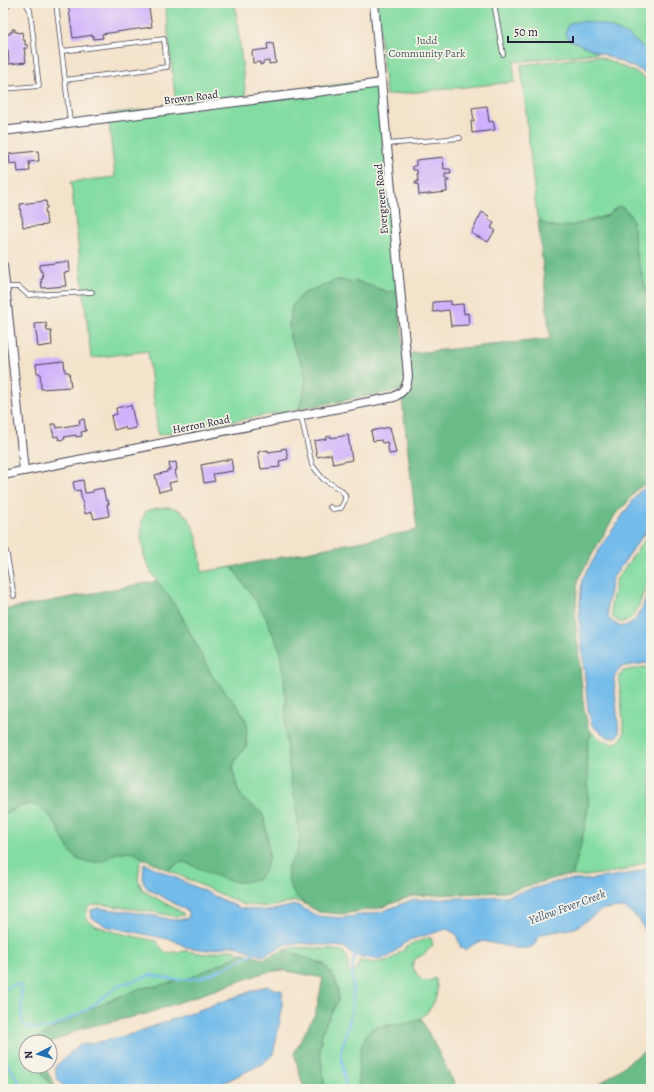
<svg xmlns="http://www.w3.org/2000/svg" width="654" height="1092" font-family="Alegreya,serif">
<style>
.green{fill:#83dca1;stroke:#527f6e}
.forest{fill:#6abc87;stroke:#466f61}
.water{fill:#72bbea;stroke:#4a6e92}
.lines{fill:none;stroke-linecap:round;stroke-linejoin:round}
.stream{stroke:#72bbea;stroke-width:2.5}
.building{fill:#cfb0fc}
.service-casing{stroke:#423f51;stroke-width:5.5}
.minor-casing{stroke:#423f51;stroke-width:10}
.service{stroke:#fff;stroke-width:4}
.minor{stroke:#fff;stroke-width:8}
.labels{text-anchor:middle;stroke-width:3.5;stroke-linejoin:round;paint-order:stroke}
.park-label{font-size:11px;fill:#3f5a5a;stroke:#f7f3e8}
.street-label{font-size:11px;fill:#22223b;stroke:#f7f3e8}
.water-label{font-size:12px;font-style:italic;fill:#3e5878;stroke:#f7f3e8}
</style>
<rect width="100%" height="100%" fill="#f7f3e8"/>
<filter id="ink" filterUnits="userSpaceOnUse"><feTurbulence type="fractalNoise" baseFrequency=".025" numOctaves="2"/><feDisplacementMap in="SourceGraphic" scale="8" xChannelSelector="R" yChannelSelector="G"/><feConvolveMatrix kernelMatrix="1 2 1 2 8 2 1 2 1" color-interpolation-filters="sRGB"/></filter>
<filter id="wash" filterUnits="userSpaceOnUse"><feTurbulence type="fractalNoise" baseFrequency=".012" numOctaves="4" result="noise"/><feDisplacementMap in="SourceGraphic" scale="16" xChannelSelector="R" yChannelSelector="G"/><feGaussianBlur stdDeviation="0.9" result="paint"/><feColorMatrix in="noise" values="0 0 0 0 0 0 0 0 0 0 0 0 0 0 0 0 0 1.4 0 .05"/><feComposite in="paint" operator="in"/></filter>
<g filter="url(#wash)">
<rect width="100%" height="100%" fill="#f4e3cb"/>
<!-- green -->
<g class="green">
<path d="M165 3H235L246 97 378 79 398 290 388 292 359 282 337 280 302 294 289 324 290 337 296 353 301 362 306 377 305 386 299 409 158 435 148 351 91 358 71 182 115 177 108 114 176 106Z"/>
<path d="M377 3H651V54L643 48 513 62 515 82 386 95Z"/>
<path d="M598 56 637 73 651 82V305L636 255 633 220 627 211 622 207 613 210 608 215 572 226 559 227 548 225 541 222 537 217 521 65Z"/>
<path d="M167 507C170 507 174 508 177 509 198 519 200 552 202 572L232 567 256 601 266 618 281 652 286 699 285 729 290 773 297 811 300 841 296 855 290 862 294 894 305 904 296 901 268 907 242 904 168 870 178 863 184 862 239 882 257 880 265 870 269 857 265 821 262 813 244 800 238 790 233 771V766L236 760 246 746 247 723 239 708 212 676 178 609 152 574 144 556 141 532 142 520 146 511 157 508Z"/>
<path d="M651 531C651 542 652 554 651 566 650 573 647 580 645 587 641 600 632 635 612 617L611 606 616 580Z"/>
<path d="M645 667 651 669V859L627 870 586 876H572C579 853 585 830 588 806 589 795 588 783 588 772 587 758 584 746 592 733 602 741 617 751 624 734L619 678 623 671Z"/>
<path d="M33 804 49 814 57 825 63 839 70 851 78 860 102 861 113 854 122 852H130L136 853 143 859 140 863 138 880 143 891 183 913 184 915C173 918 165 914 154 912 136 909 117 907 99 904L90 906 87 909C87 912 86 916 87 919 92 930 144 938 157 941L158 944 162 949 167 953 186 951 206 954 233 949 236 950 237 953H244L192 977 157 986 141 988 82 1012 37 1039 34 1042H26V1066H35L41 1072 53 1089H3V815L20 806Z"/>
<path d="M429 938H431L433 945C428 951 422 956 415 959L412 966 416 973 422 981 432 980 435 978C436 980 437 984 437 987 438 1001 426 1017 414 1022 406 1025 395 1025 386 1025L358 1074 359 1089H325L321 1059 320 1048 322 1033 326 1023 338 1001V991L335 979 325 965 285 950C297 944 328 950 342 951 353 960 344 967 351 974 356 971 358 966 359 961L375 963 390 960 411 944Z"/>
</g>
<!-- forest -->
<g class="forest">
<path d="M617 207H622L627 211 633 220 636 255 651 305V480L636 490 625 505 615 515 578 579 575 616 584 709 588 726 592 733C584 746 587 758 588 772 588 783 589 795 588 806 585 830 579 853 572 876H563L505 892 412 896 380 908 342 914 319 912 305 904 294 894 289 884 287 868 290 862 296 855 300 841 297 811 290 773 285 729 286 699 281 652 266 618 256 601 232 567 417 530 401 390 299 409 305 386 306 377 301 362 296 353 290 337 289 324 292 306 302 294 337 280 359 282 388 292 398 290 404 354 550 339 538 218C550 233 574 225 590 221 596 219 603 218 608 215 611 213 614 210 617 207Z"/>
<path d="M157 581 178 609 212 676 239 708 247 724 246 746 236 760 233 766V771L238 790 244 800 262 813 265 821 267 835 269 857 265 870 257 880C249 881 240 883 232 881 215 878 200 867 184 862L178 863 168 870 146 859C141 859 140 856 136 854 132 852 128 852 124 852 114 852 110 858 102 861 95 863 84 863 78 859 61 847 62 823 42 810 40 809 37 806 34 805 26 802 11 810 3 815V610Z"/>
<path d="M285 950 325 965 335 979 338 991V1001L326 1023 322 1033 320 1048 321 1059 325 1089H304L294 1053 316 1012 323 978 282 970 263 973 146 1014 83 1028 50 1043V1042H34L36 1039 82 1012 141 988 157 986 192 977 244 953 263 959Z"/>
<path d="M421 1018 457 1089H359L358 1074 360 1054 361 1046 367 1033 373 1028 413 1022Z"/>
<path d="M651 1046V1089H593Z"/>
<path d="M35 1066H44L57 1089H53L41 1072Z"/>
</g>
<!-- water -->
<g class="water">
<path d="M582 21 605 25 628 35 651 54V77L640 70 570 40 565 34 566 30 570 23Z"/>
<path d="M651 484V526L648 528 612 579 607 606 608 618C634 643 644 603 651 584V665L646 663 620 667 614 678 619 734 616 737 610 738 596 729 592 725 588 709 579 616 582 579 604 542 639 492Z"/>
<path d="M144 863 240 908 268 911 297 905 317 916 342 918 381 912 412 900 506 896 564 880H586L635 873 651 866V943L639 919 625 908 603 909 575 928 541 934 533 946 528 948H516L482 941 474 944 465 950 461 948 456 934 447 929 409 940 388 957 376 959 355 956 344 947 302 943 287 944 262 956 234 945 207 950 186 947 173 940 106 926 92 918 91 910 99 908C118 911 137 912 155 916 168 919 174 922 188 918L189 914 186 910 147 888 143 881Z"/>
<path d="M266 986 282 991V1010L273 1054 262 1064 210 1089H65L56 1077V1066L79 1045 95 1043 132 1034Z"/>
</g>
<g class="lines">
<!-- stream -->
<g class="stream">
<path d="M3 991 4 990 12 985H21L22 1021 24 1025 33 1029 53 1027 88 1009 118 986 151 975 176 980 201 978 224 968 254 953"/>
<path d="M3 1057 24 1089"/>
<path d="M346 1089 341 1052 351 1016 353 992 352 968 355 956"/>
</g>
</g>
<g id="blocks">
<!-- building -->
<g class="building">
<path d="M68 3H148L152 27 102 34 103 38 93 39V35L73 38Z"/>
<path d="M12 29H15V32H18V33L22 32 23 40H25V45H28V48H24L26 62 9 64 8 50H6V34H10V32H13Z"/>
<path d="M273 43 276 63 269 64V61L263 62V64L260 65V62L253 63 252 51 268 49 267 44Z"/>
<path d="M487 106 489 122 493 121 495 130 472 133 471 121H474L472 108Z"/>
<path d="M38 151 39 161 29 162 30 171 18 172 17 163 10 164 9 154Z"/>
<path d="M443 157 444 169H450L451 174H445V179H449V181H446L447 192 419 195 418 184H415V182H418L417 170H413V166H416V160Z"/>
<path d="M46 201 47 208 45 209 47 225 23 227 22 216H21L20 204Z"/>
<path d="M482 212 489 216 488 219 494 223 491 228 495 230 488 242 471 233Z"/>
<path d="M69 261 70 272 64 273 66 286 42 288 41 279H43L42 271H40V265Z"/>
<path d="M451 301V305L463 304 464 314 468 313 469 325 451 326 449 310 433 312V302Z"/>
<path d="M46 323 47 331H51L52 345 38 347 35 324Z"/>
<path d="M64 361 65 372H69L71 387 41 389 40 373H37L36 364Z"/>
<path d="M131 405 136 428 126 430 125 427 114 430 111 416 117 414 116 408Z"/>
<path d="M84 419 86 431 81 432 82 436 76 437V435L64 437 65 439 59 440 58 436 54 437 51 424H56L57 428 80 424 79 420Z"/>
<path d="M390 427 396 453 389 454 387 442 382 443 381 440 373 441 371 431Z"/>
<path d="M348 435 352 460 333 464 331 454 317 457 314 441 326 439V437L331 436V438Z"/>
<path d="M286 448 288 459 279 461 280 467 261 469 258 452 268 450V452L282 450 281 449Z"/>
<path d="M231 459 233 471 213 474 215 481 204 483 201 465Z"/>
<path d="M176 462 177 470H175L177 481 169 483 171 489 159 492 155 475 167 472V470H170L169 463Z"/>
<path d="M83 480 85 493 93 492V490L103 488 106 501 108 500 109 504H107L109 516 94 519 92 512 85 514 80 490 75 491 73 482Z"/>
</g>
</g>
</g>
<g filter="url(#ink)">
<use href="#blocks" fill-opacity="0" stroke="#423f51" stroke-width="1"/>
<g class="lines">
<!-- service casing -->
<g class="service-casing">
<g id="service">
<path d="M56 3 70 122"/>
<path d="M494 3 503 54"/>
<path d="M3 11 10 3"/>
<path d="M62 51 164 39 167 67 65 80"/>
<path d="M3 89 39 86 30 10 26 3"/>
<path d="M387 144 460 138"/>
<path d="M5 287H19L28 295 92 292"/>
<path d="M301 416 312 465 323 479 341 490 345 495V500L341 508 333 509 330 507"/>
<path d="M3 538 7 556 3 557"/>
<path d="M7 556 14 596"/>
</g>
</g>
<!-- minor casing -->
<g class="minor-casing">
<g id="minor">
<path d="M3 131 332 90 381 83"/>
<path d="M3 265 24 471"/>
<path d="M3 475 394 397C404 391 407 388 408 376L374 3"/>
</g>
</g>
<!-- service -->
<use href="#service" class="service"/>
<!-- minor -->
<use href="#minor" class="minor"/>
</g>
</g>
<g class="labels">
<!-- park labels -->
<g class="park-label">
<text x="427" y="44">Judd<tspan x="427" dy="13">Community Park</tspan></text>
</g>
<!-- street labels -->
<g class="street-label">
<text transform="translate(191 97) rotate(-7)" y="4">Brown Road</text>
<text transform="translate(381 199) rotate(-95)" y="4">Evergreen Road</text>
<text transform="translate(201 424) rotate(-11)" y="4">Herron Road</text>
</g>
<!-- water labels -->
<g class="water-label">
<text transform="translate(567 907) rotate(-20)" y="4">Yellow Fever Creek</text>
</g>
</g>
<!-- margin -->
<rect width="654" height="1092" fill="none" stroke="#f7f3e8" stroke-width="16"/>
<!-- north arrow -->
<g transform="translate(38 1054) rotate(264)"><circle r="19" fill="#f7f3e8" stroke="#a29fa3"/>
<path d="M0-3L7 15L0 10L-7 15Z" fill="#1f6fb2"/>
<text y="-6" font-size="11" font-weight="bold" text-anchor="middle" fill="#22223b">N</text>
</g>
<!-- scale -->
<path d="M508 36v6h65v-6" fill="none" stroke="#22223b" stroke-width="2"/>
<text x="514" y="36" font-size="12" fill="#22223b" stroke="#f7f3e8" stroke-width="3" paint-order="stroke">50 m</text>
</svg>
